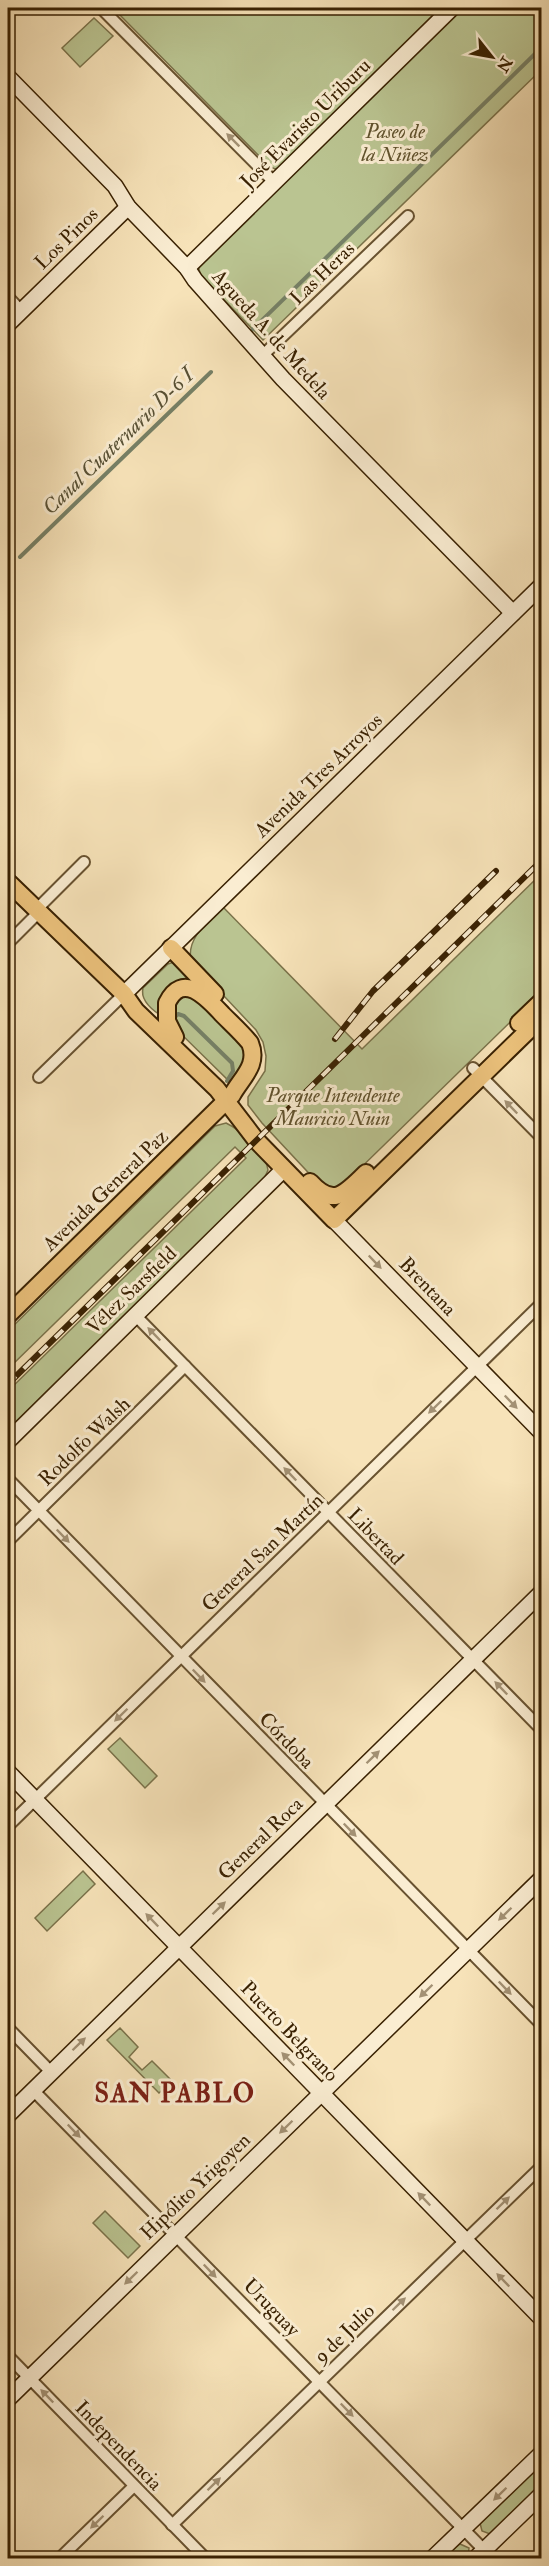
<svg xmlns="http://www.w3.org/2000/svg" width="549" height="2566" font-family="'IM FELL Double Pica',serif">
<style>
.green{fill:#bac491;stroke:#7a724a;stroke-width:1.5}
.lines{fill:none;stroke-linecap:round;stroke-linejoin:round}
.stream{stroke:#768066;stroke-width:4}
.street-casing{stroke:#685230;stroke-width:14}
.secondary-casing{stroke:#392102;stroke-width:18}
.primary-casing{stroke:#392102;stroke-width:20}
.street{stroke:#faedd2;stroke-width:10}
.secondary{stroke:#faedd2;stroke-width:15}
.primary{stroke:#ecc27c;stroke-width:16}
.rail-casing{stroke:#392102;stroke-width:6}
.rail{stroke:#faedd2;stroke-width:4;stroke-dasharray:11;stroke-linecap:butt}
.oneway{fill:#a39174}
.labels{text-anchor:middle;stroke-width:6;stroke-linejoin:round;paint-order:stroke}
.street-label{font-size:20px;fill:#392102;stroke:#faedd2}
.park-label{font-size:20px;font-style:italic;fill:#60522d;stroke:#faedd2}
.water-label{font-size:21px;font-style:italic;fill:#575034;stroke:#faedd2}
.district-label{font-size:26px;font-weight:bold;letter-spacing:1.5px;fill:#7a1f14;stroke:#faedd2}
</style>
<rect width="100%" height="100%" fill="#f7e3b9"/>
<filter id="stains"><feTurbulence type="fractalNoise" baseFrequency=".00333" numOctaves="4"/><feColorMatrix values="0 0 0 0 .2 0 0 0 0 .09 0 0 0 0 .02 0 0 0 .5 -.17"/></filter>
<radialGradient id="worn" r=".72"><stop offset=".6" stop-color="#630" stop-opacity="0"/><stop offset="1" stop-color="#630" stop-opacity=".3"/></radialGradient>
<!-- green -->
<g class="green">
<path d="M113 8H442L281 167 275 169 269 166Z"/>
<path d="M461 8H541V70L263 340 201 276 198 266Z"/>
<path d="M94 18 113 36 80 67 62 48Z"/>
<path d="M541 874V992L341 1187 337 1190 319 1184 262 1123 248 1105V1097L265 1071 266 1056 263 1042 256 1030 191 961C186 938 208 922 223 907L362 1049Z"/>
<path d="M174 962 195 984 160 1015C151 1009 140 1000 143 988L168 964Z"/>
<path d="M190 994 245 1045 249 1058 231 1083 176 1029 172 1009 181 996Z"/>
<path d="M226 1123C241 1130 266 1153 268 1170L264 1179 8 1430V1391L246 1158 235 1147 8 1369V1331L215 1126Z"/>
<path d="M120 1738 157 1776 145 1788 108 1749Z"/>
<path d="M83 1871 95 1884 47 1931 35 1918Z"/>
<path d="M120 2028 138 2047 129 2057 142 2070 152 2061 172 2081 159 2093 107 2040Z"/>
<path d="M105 2211 140 2246 128 2258 93 2223Z"/>
<path d="M541 2461V2487L490 2534 482 2531 480 2523Z"/>
<path d="M460 2544 469 2548 468 2558H442Z"/>
</g>
<g class="lines">
<!-- stream -->
<g class="stream">
<path d="M252 330 542 47"/>
<path d="M20 557 211 372"/>
<path d="M172 1020 178 1014 184 1016 232 1063 233 1071 227 1081"/>
</g>
<!-- street casing -->
<g class="street-casing">
<g id="street">
<path d="M101 8 274 182"/>
<path d="M8 297 21 311"/>
<path d="M262 356 408 216"/>
<path d="M36 910 84 862"/>
<path d="M8 943 39 912"/>
<path d="M473 1068 542 1138"/>
<path d="M39 1077 124 994"/>
<path d="M135 1315 542 1730"/>
<path d="M8 1479 542 2025"/>
<path d="M8 1541 185 1366"/>
<path d="M8 1826 542 1303"/>
<path d="M8 2028 51 2072"/>
<path d="M33 2090 484 2550"/>
<path d="M8 2356 205 2558"/>
<path d="M172 2525 542 2166"/>
<path d="M60 2558 134 2486"/>
</g>
</g>
<!-- secondary casing -->
<g class="secondary-casing">
<g id="secondary">
<path d="M8 77 115 186 128 207 187 268 195 280 283 379 513 613"/>
<path d="M187 268 452 8"/>
<path d="M8 324 128 207"/>
<path d="M124 994 542 585"/>
<path d="M334 1220 542 1433"/>
<path d="M8 1441 284 1169"/>
<path d="M8 1772 542 2319"/>
<path d="M8 2115 542 1592"/>
<path d="M8 2399 542 1878"/>
<path d="M433 2558 542 2453"/>
<path d="M476 2558 542 2494"/>
</g>
</g>
<!-- primary casing -->
<g class="primary-casing">
<g id="primary">
<path d="M8 882 124 994 136 1011 217 1089 256 1140 334 1220 542 1017"/>
<path d="M171 948 215 994"/>
<path d="M519 1023 542 1001"/>
<path d="M310 1182C334 1208 344 1194 366 1173"/>
<path d="M8 1315 232 1095C242 1077 259 1065 250 1043 242 1033 232 1024 223 1015 208 999 183 970 167 1003V1021L175 1037"/>
</g>
</g>
<!-- street -->
<use href="#street" class="street"/>
<!-- secondary -->
<use href="#secondary" class="secondary"/>
<!-- primary -->
<use href="#primary" class="primary"/>
<!-- rail casing -->
<g class="rail-casing">
<g id="rail">
<path d="M335 1039 373 991 496 871"/>
<path d="M8 1384 542 860"/>
</g>
</g>
<!-- rail -->
<use href="#rail" class="rail"/>
</g>
<!-- one-way arrows -->
<defs><path id="oneway-solid" d="M-6-.8H1V-3.2L6.5 0L1 3.2V.8H-6Z" transform="scale(1.5)"/></defs>
<g class="oneway">
<use href="#oneway-solid" transform="translate(233 140) rotate(-135)"/>
<use href="#oneway-solid" transform="translate(511 1107) rotate(-134)"/>
<use href="#oneway-solid" transform="translate(375 1262) rotate(46)"/>
<use href="#oneway-solid" transform="translate(154 1334) rotate(-134)"/>
<use href="#oneway-solid" transform="translate(511 1402) rotate(46)"/>
<use href="#oneway-solid" transform="translate(435 1407) rotate(136)"/>
<use href="#oneway-solid" transform="translate(290 1474) rotate(-134)"/>
<use href="#oneway-solid" transform="translate(63 1536) rotate(46)"/>
<use href="#oneway-solid" transform="translate(199 1676) rotate(46)"/>
<use href="#oneway-solid" transform="translate(501 1688) rotate(-134)"/>
<use href="#oneway-solid" transform="translate(121 1715) rotate(136)"/>
<use href="#oneway-solid" transform="translate(373 1757) rotate(-44)"/>
<use href="#oneway-solid" transform="translate(350 1830) rotate(46)"/>
<use href="#oneway-solid" transform="translate(219 1908) rotate(-44)"/>
<use href="#oneway-solid" transform="translate(505 1914) rotate(136)"/>
<use href="#oneway-solid" transform="translate(152 1920) rotate(-134)"/>
<use href="#oneway-solid" transform="translate(505 1988) rotate(46)"/>
<use href="#oneway-solid" transform="translate(426 1991) rotate(136)"/>
<use href="#oneway-solid" transform="translate(79 2044) rotate(-44)"/>
<use href="#oneway-solid" transform="translate(288 2059) rotate(-134)"/>
<use href="#oneway-solid" transform="translate(286 2127) rotate(136)"/>
<use href="#oneway-solid" transform="translate(74 2131) rotate(46)"/>
<use href="#oneway-solid" transform="translate(424 2199) rotate(-134)"/>
<use href="#oneway-solid" transform="translate(503 2203) rotate(-44)"/>
<use href="#oneway-solid" transform="translate(210 2271) rotate(46)"/>
<use href="#oneway-solid" transform="translate(131 2278) rotate(136)"/>
<use href="#oneway-solid" transform="translate(503 2280) rotate(-134)"/>
<use href="#oneway-solid" transform="translate(399 2304) rotate(-44)"/>
<use href="#oneway-solid" transform="translate(47 2396) rotate(-134)"/>
<use href="#oneway-solid" transform="translate(347 2410) rotate(46)"/>
<use href="#oneway-solid" transform="translate(214 2484) rotate(-44)"/>
<use href="#oneway-solid" transform="translate(500 2494) rotate(136)"/>
<use href="#oneway-solid" transform="translate(97 2522) rotate(136)"/>
</g>
<g class="labels">
<!-- street labels -->
<g class="street-label">
<text transform="translate(305 123) rotate(-45)" y="7">José Evaristo Uriburu</text>
<text transform="translate(66 238) rotate(-44)" y="7">Los Pinos</text>
<text transform="translate(322 273) rotate(-44)" y="7">Las Heras</text>
<text transform="translate(272 334) rotate(48)" y="7">Agueda A. de Medela</text>
<text transform="translate(318 775) rotate(-44)" y="7">Avenida Tres Arroyos</text>
<text transform="translate(105 1190) rotate(-44)" y="7">Avenida General Paz</text>
<text transform="translate(428 1286) rotate(46)" y="7">Brentana</text>
<text transform="translate(131 1290) rotate(-44)" y="7">Vélez Sarsfield</text>
<text transform="translate(84 1441) rotate(-44)" y="7">Rodolfo Walsh</text>
<text transform="translate(376 1536) rotate(46)" y="7">Libertad</text>
<text transform="translate(262 1552) rotate(-44)" y="7">General San Martín</text>
<text transform="translate(287 1740) rotate(46)" y="7">Córdoba</text>
<text transform="translate(260 1838) rotate(-44)" y="7">General Roca</text>
<text transform="translate(290 2031) rotate(46)" y="7">Puerto Belgrano</text>
<text transform="translate(195 2186) rotate(-44)" y="7">Hipólito Yrigoyen</text>
<text transform="translate(272 2307) rotate(46)" y="7">Uruguay</text>
<text transform="translate(344 2333) rotate(-44)" y="7">9 de Julio</text>
<text transform="translate(119 2445) rotate(46)" y="7">Independencia</text>
</g>
<!-- park labels -->
<g class="park-label">
<text x="395" y="138">Paseo de<tspan x="395" dy="23">la Niñez</tspan></text>
<text x="333" y="1102">Parque Intendente<tspan x="333" dy="23">Mauricio Nuin</tspan></text>
</g>
<!-- water labels -->
<g class="water-label">
<text transform="translate(118 441) rotate(-44)" y="7">Canal Cuaternario D-6 I</text>
</g>
<!-- district labels -->
<g class="district-label">
<text x="175" y="2102">SAN PABLO</text>
</g>
</g>
<!-- margin -->
<rect width="549" height="2566" fill="none" stroke="#f7e3b9" stroke-width="30"/>
<rect x="9" y="9" width="531" height="2548" fill="none" stroke="#392102" stroke-width="3"/>
<rect x="15" y="15" width="519" height="2536" fill="none" stroke="#392102" stroke-width="1.5"/>
<!-- north arrow -->
<g transform="translate(492 57) rotate(121)" stroke="#faedd2" stroke-width="4.5" paint-order="stroke">
<path d="M0-4.5L10 22L0 15L-10 22Z" fill="#392102"/>
<text y="-9" font-size="16" font-weight="bold" text-anchor="middle" fill="#392102">N</text>
</g>
<rect width="100%" height="100%" filter="url(#stains)"/>
<rect width="100%" height="100%" fill="url(#worn)"/>
</svg>
